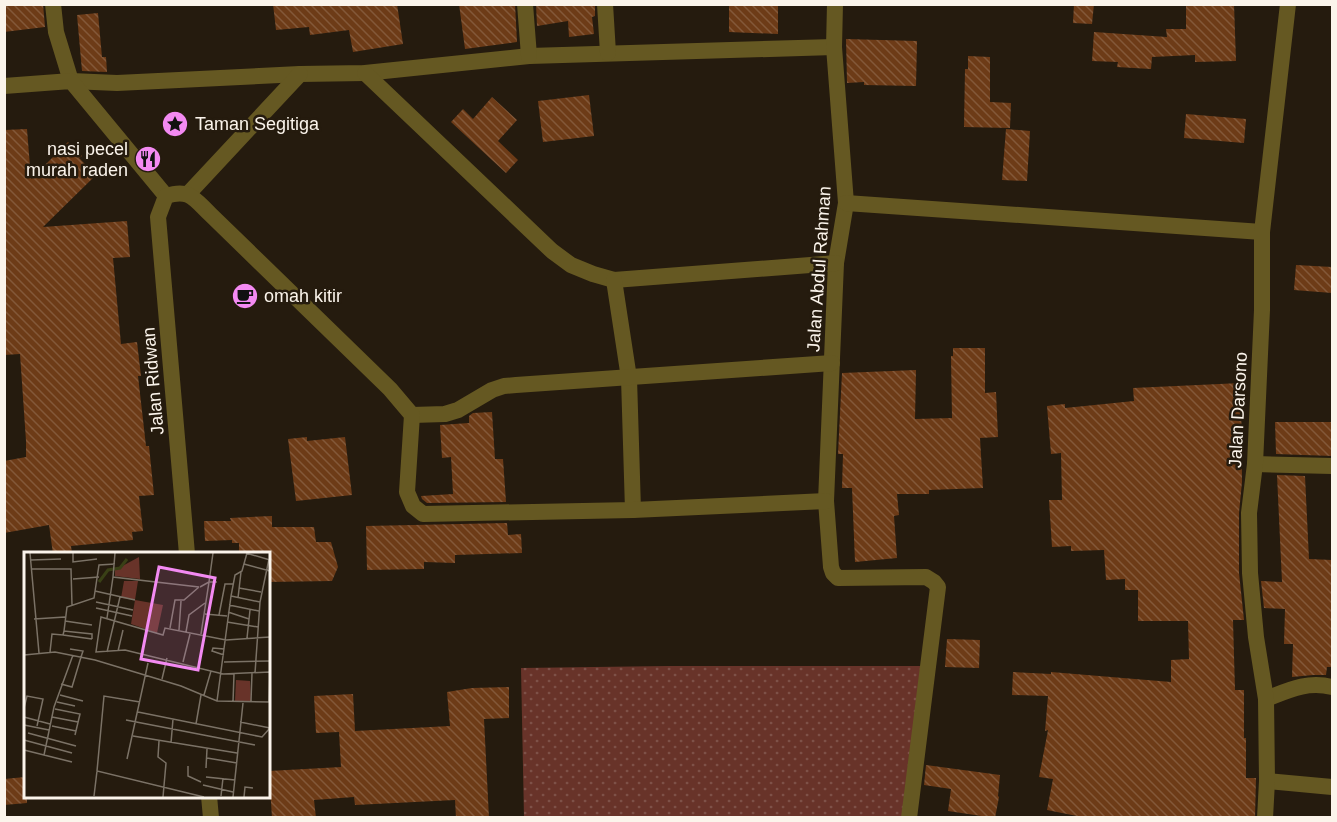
<svg xmlns="http://www.w3.org/2000/svg" width="1337" height="822" font-family="Helvetica,sans-serif">
<style>
.grass{fill:url(#grass-dots)}
.building{fill:url(#building-back-hatch)}
.lines{fill:none;stroke-linecap:round;stroke-linejoin:round}
.minor{stroke:#655822;stroke-width:16}
.labels{text-anchor:middle;stroke-width:5;stroke-linejoin:round;paint-order:stroke}
.poi-label{font-size:18px;fill:#fbf4eb;stroke:#251b0e;text-anchor:start}
.street-label{font-size:18px;fill:#fbf4eb;stroke:#251b0e}
.inset-river{fill:none;stroke:#394016;stroke-width:3}
.inset-road{fill:none;stroke:#7b7266;stroke-width:1.5}
.view{fill:#f38af2;fill-opacity:0.15;stroke:#f38af2;stroke-width:3}
.inset-edge{fill:none;stroke:#fbf4eb;stroke-width:3}
</style>
<defs>
<pattern id="grass-dots" width="8" height="8" patternUnits="userSpaceOnUse" patternTransform="scale(1.5)"><rect width="8" height="8" fill="#683329"/><path d="M2 2h.1M6 6h.1" fill="none" stroke="#7e5148" stroke-width="1.8" stroke-linecap="round"/></pattern>
<pattern id="building-back-hatch" width="6" height="6" patternUnits="userSpaceOnUse" patternTransform="scale(1.5)"><rect width="6" height="6" fill="#6d3b17"/><path d="M-1 5l2 2M0 0l6 6M5-1l2 2" fill="none" stroke="#835839"/></pattern>
</defs>
<rect width="100%" height="100%" fill="#251b0e"/>
<!-- grass -->
<path class="grass" d="M668 666H922L904 817H524L521 668Z"/>
<!-- building -->
<g class="building">
<path d="M4 4H43L45 27 4 32Z"/>
<path d="M273 4H397L403 44 353 52 349 30 310 35 309 27 276 30Z"/>
<path d="M459 4H515L517 42 465 49Z"/>
<path d="M536 4H595V16L592 17 594 34 569 37 568 21 537 26Z"/>
<path d="M729 4H778V34L729 32Z"/>
<path d="M1074 4H1094L1092 24 1073 23Z"/>
<path d="M1186 4H1234L1236 61 1195 62V55L1152 57 1151 69 1117 67 1118 62 1092 61 1094 32 1167 37 1166 29H1186Z"/>
<path d="M98 13 102 57H106L107 72 82 71 77 15Z"/>
<path d="M846 39 917 41 916 86 864 85V82L847 83Z"/>
<path d="M968 56 990 57V102L1011 103 1010 128 964 127 965 69H968Z"/>
<path d="M589 95 594 136 543 142 538 101Z"/>
<path d="M492 97 517 120 498 141 518 160 506 173 451 122 463 109 473 119Z"/>
<path d="M1186 114 1246 119 1244 143 1184 138Z"/>
<path d="M27 129 31 179 68 142 82 156 79 158 96 175 43 227 127 221 130 257 113 258 121 344 137 342 141 376H138L146 446H149L154 495 139 496 143 531 132 532 133 540 71 546 72 554H53L49 525 4 533V461L26 457V441L20 354 4 355V130Z"/>
<path d="M1006 129 1030 131 1027 181 1002 180Z"/>
<path d="M1296 265 1332 267V293L1294 290Z"/>
<path d="M953 348H985V393L996 392 998 437 980 438 983 488 929 490V494H897L899 515 894 516 897 558 855 562 852 488H842L843 454H838L842 373 916 370 915 419 952 418 951 356H953Z"/>
<path d="M1241 383 1242 482 1239 513V573L1244 620H1233L1235 690H1244V738H1246V778H1256L1255 818H1087L1047 810 1053 779 1039 777 1048 730 1045 731 1048 696 1012 695 1013 672 1051 674V672L1171 682V660L1189 659 1188 621H1138V590H1125V579L1106 580 1104 550 1071 551V546L1052 547 1049 500H1062L1061 453 1051 454 1047 406 1065 404V408L1134 401 1133 388Z"/>
<path d="M492 412 495 459H503L506 502 427 503 422 499 421 496 453 494 451 457 442 458 440 425 469 423V416L473 413Z"/>
<path d="M1275 422H1332V456L1276 454Z"/>
<path d="M307 437V441L345 437 352 495 296 501 288 439Z"/>
<path d="M1277 475 1305 476 1309 559 1332 560V667H1327L1326 675H1313L1292 677 1293 644H1284L1285 609 1264 608 1261 581 1282 582Z"/>
<path d="M272 516V527H314L316 542H331L338 567 332 581 268 582V554H239V543H232V540L205 541 204 521H231L230 518Z"/>
<path d="M507 523 508 535 521 534 522 553 455 555V563L424 562V569L367 570 366 526Z"/>
<path d="M947 639 980 640 979 668 945 667Z"/>
<path d="M509 687V718L484 719 489 818H456L455 800 355 805 354 797 314 800 316 818H272L269 771 341 767 339 732 316 733 314 696 353 694 355 731 450 726 447 692 472 688Z"/>
<path d="M926 765 1000 775 998 796 999 797 995 818 948 811 951 789 924 785Z"/>
<path d="M25 777 26 796H27V803L4 805V779Z"/>
</g>
<g class="lines">
<!-- minor -->
<g class="minor">
<path d="M53 4 56 32 71 81 117 83 300 74 365 73 529 56 834 47"/>
<path d="M525 4 529 56"/>
<path d="M605 4 608 53"/>
<path d="M835 4 834 47 846 203 836 263 826 501 831 567 833 573 838 578 926 577 934 582 938 587 909 818"/>
<path d="M365 73 552 251 571 265 593 274 614 280 836 263"/>
<path d="M4 86 71 81 166 196"/>
<path d="M188 194 300 74"/>
<path d="M846 203 1262 232"/>
<path d="M614 280 629 378 633 510"/>
<path d="M412 415 445 414 458 410 492 390 504 386 516 385 832 363"/>
<path d="M1255 464 1332 466"/>
<path d="M187 554 158 217 166 196C190 188 194 199 211 215L390 389 412 415 407 492 413 506 423 514 633 510 826 501"/>
<path d="M1266 699C1289 690 1307 681 1332 687"/>
<path d="M1267 781 1332 787"/>
<path d="M209 796 211 818"/>
<path d="M1265 818 1267 781 1266 699 1256 637 1250 573 1249 513 1255 464 1262 310V232L1288 4"/>
</g>
</g>
<!-- icons -->
<defs>
<g id="sight-disc" transform="scale(1.35)"><circle r="9.5" fill="#f38af2" stroke="#251b0e"/><path d="M0-6L1.8-2.2L6-1.7L2.9 1.2L3.7 5.4L0 3.3L-3.7 5.4L-2.9 1.2L-6-1.7L-1.8-2.2Z" fill="#111"/></g>
<g id="restaurant-disc" transform="scale(1.35)"><circle r="9.5" fill="#f38af2" stroke="#251b0e"/><path d="M-5-6h1v4h1v-4h1v4h1v-4h1v5L-1.5 .5V6h-2V.5L-5-1ZM5-6V6H3V1.5H1.5Q1.5-4 5-6Z" fill="#111"/></g>
<g id="cafe-disc" transform="scale(1.35)"><circle r="9.5" fill="#f38af2" stroke="#251b0e"/><path d="M-5.5-4.5H6V0H3Q3 3.5 0 3.5H-2.5Q-5.5 3.5-5.5 0ZM3-3.2v2h1.7v-2ZM-6 4.5H4V6H-6Z" fill="#111"/></g>
</defs>
<g fill-rule="evenodd">
<use href="#sight-disc" x="175" y="124"/>
<use href="#restaurant-disc" x="148" y="159"/>
<use href="#cafe-disc" x="245" y="296"/>
</g>
<g class="labels">
<!-- poi labels -->
<g class="poi-label">
<text x="195" y="130">Taman Segitiga</text>
<text x="128" y="155" text-anchor="end">nasi pecel<tspan x="128" dy="21">murah raden</tspan></text>
<text x="264" y="302">omah kitir</text>
</g>
<!-- street labels -->
<g class="street-label">
<text transform="translate(819 269) rotate(-86)" y="6">Jalan Abdul Rahman</text>
<text transform="translate(153 381) rotate(-95)" y="6">Jalan Ridwan</text>
<text transform="translate(1238 410) rotate(-87)" y="6">Jalan Darsono</text>
</g>
</g>
<!-- overview -->
<g transform="translate(24 552)">
<rect width="246" height="246" fill="#251b0e"/>
<path d="M100 29H114L111 48 97 46ZM111 48 139 53 133 81 107 72Z" fill="#683329"/>
<path d="M212 128 226 129 227 150 211 149Z" fill="#683329"/>
<path d="M115 5 116 27 91 24V18Z" fill="#683329"/>
<path class="inset-river" d="M75 30 84 18 96 16 103 7"/>
<path class="inset-road" d="M6 1 15 101M49 1V10L73 7M91 1 89 25 175 35M222 1 246 8M7 8 37 7M220 12 246 19M7 17H47L48 53M49 27 75 25M176 35 185 30 189 1M215 36 237 40M71 39 111 48M207 44 236 50M214 46 217 20M72 50 109 58M205 53 235 59M72 56 108 64M204 60 225 67M181 62 203 64M195 63 201 32H209M83 66 89 25M10 67 41 65M41 69 68 73M203 70 234 75M146 76 151 48H160L175 35M155 78 157 49M40 79 43 55 70 46 75 13 91 12M162 80 165 63 181 51M177 82 185 30H193M39 83 68 87M246 85 202 88 141 76 139 83 77 65 72 100 101 98 199 122 246 120M223 86 226 58M94 99 99 78M26 100 28 82 39 83 40 79 68 82V87M83 100 96 45M0 103 31 100 71 108 157 134 193 149 246 150M200 103 188 99 189 96 200 97M159 110 166 82M200 110 246 109M231 121 236 50 245 7M138 127 143 106M37 132 48 135 57 105 59 99 46 97M36 143 59 149M180 143 187 119M193 149 207 44 211 23 218 19 223 1M227 149 228 121M33 150 51 154M116 150 80 144 73 219 180 245M209 150 210 122M245 150 246 120M0 156 3 144 19 147 13 174M31 157 56 162 51 183M114 160 238 185 246 176M0 165 26 172M28 165 54 170M102 168 231 193M216 170 246 176M172 172 177 143M0 173 25 178M28 174 52 179M4 181 52 194M109 184 213 201M0 188 48 201M135 189 134 205 142 211 139 245M147 191 149 167M0 198 48 210M20 203 30 155 49 103M183 206 213 211M103 207 124 111M164 214V224L177 230M182 216 183 197M182 225 211 228M179 233 209 240M70 244 73 219M197 244 199 226M209 245 219 151M220 245 221 235 229 236"/>
<path class="view" d="M135 15 191 26 174 118 117 107Z"/>
<rect width="246" height="246" class="inset-edge"/>
</g>
<!-- border -->
<rect width="1337" height="822" fill="none" stroke="#fbf4eb" stroke-width="12"/>
</svg>
